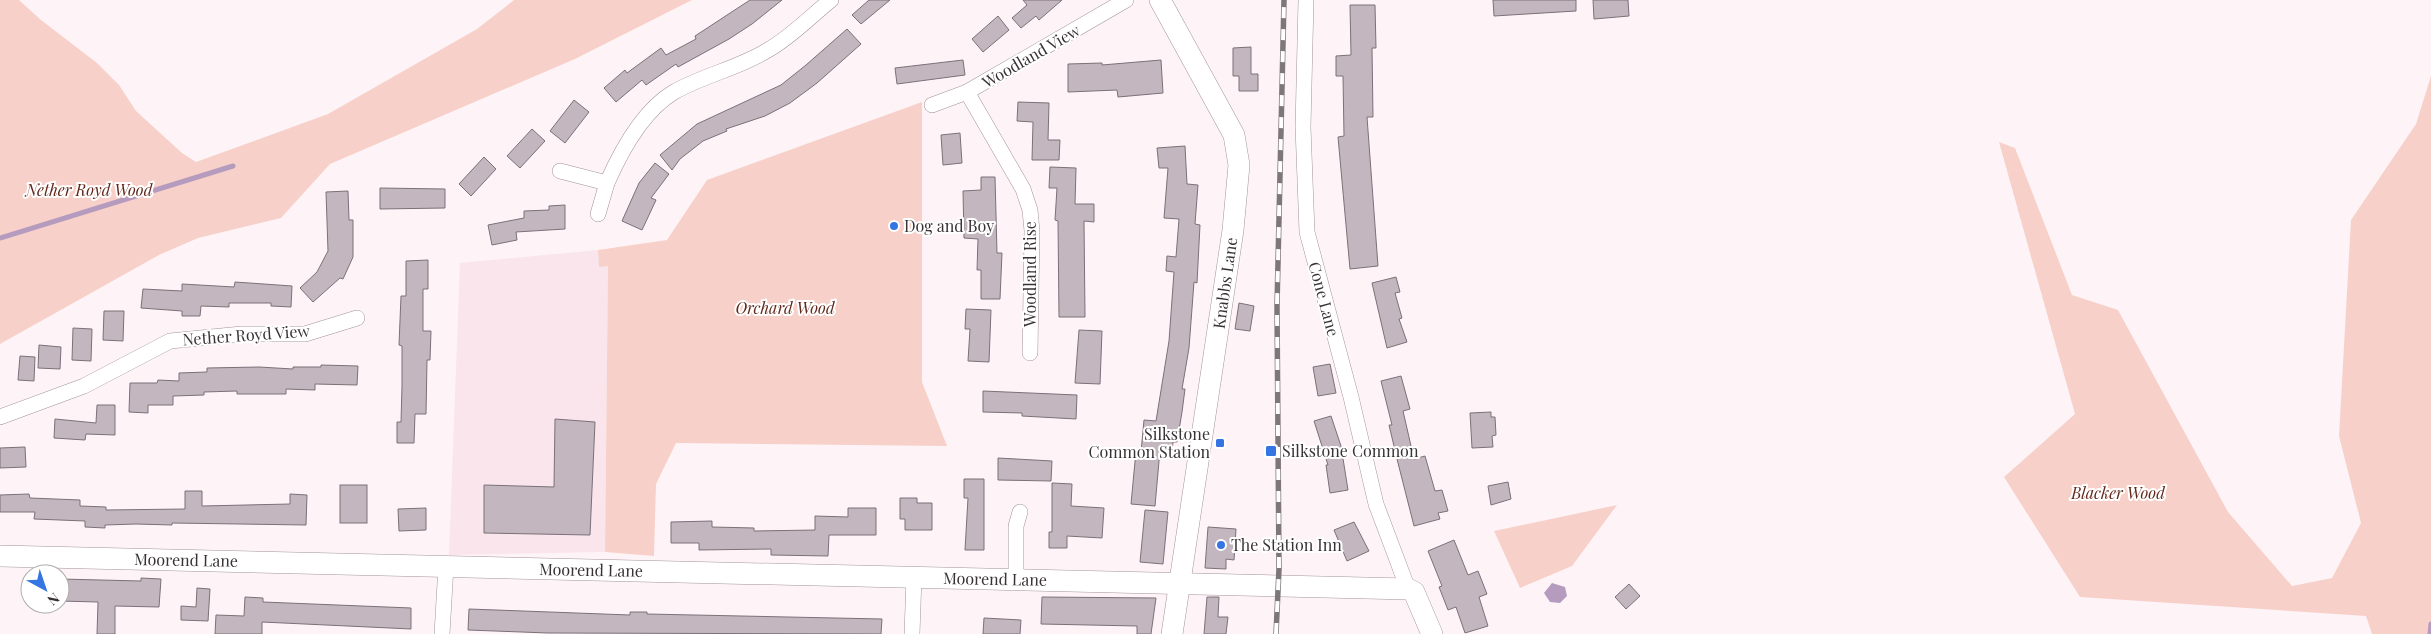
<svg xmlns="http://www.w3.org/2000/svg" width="2431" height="634" font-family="'Playfair Display',serif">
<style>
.built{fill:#f9e5eb}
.green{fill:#f7d1c9}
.water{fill:#b59bbe}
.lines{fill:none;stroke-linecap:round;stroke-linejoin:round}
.stream{stroke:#b59bbe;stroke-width:5}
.building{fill:#c3b6bf;stroke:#7c7079}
.street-casing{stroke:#a39499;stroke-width:16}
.secondary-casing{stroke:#a39499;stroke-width:22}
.street{stroke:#fff;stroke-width:15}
.secondary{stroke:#fff;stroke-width:21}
.rail-casing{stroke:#7e7779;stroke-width:5.5}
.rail{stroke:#fff;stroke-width:4;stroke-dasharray:11;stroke-linecap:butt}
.poi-dot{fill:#3475e3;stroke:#fff;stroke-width:2}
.labels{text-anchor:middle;stroke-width:4;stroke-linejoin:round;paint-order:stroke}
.street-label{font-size:16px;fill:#383234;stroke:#fff}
.park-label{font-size:16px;font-style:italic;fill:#61271b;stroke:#fff}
.poi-label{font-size:16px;fill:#383234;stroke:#fff;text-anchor:start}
</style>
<rect width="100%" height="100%" fill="#fef4f7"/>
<!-- built -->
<path class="built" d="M598 250 599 267 608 265 605 552 449 555 460 263Z"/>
<!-- green -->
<g class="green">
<path d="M0 0H19L41 20 97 63 119 85 136 111 182 153 196 162 328 114 477 29 514 0H692L575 59 330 164 281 218 198 238 159 255 0 344Z"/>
<path d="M2431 76V634H2372L2366 616 2080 597 2004 477 2075 414 1999 142 2015 148 2072 295 2118 310 2228 512 2292 586 2332 578 2361 523 2339 436 2351 220 2416 124Z"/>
<path d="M922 102V382L947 446 676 443 656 484 654 556 605 552 608 266 599 267 598 250 667 240 707 180Z"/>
<path d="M1617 505 1572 566 1520 588 1494 531Z"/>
</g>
<!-- water -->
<path class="water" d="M1552 583 1565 587 1567 596 1560 603 1550 602 1544 593Z"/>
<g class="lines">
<!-- stream -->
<g class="stream">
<path d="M0 238 233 166"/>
<path d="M2430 634 2431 624"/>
</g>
</g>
<!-- building -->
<g class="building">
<path d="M750 0H782L752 24 729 39 678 67 676 64 646 85 642 80 616 102 604 88 625 70 627 73 661 48 666 55 696 39 695 36Z"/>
<path d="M869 0H890L861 24 852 15Z"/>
<path d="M1023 0H1062L1039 20 1036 16 1021 28 1012 18 1027 5Z"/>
<path d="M1493 0H1576V11L1494 16Z"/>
<path d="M1593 0H1628L1629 16 1594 19Z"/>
<path d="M1350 5H1375L1376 48H1372L1373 117H1367L1378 266 1350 269 1338 137 1344 136 1343 76H1336V56L1351 55Z"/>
<path d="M998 16 1009 30 983 52 972 39Z"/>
<path d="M847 29 861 44 817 83 790 103 765 116 726 129 727 131 703 141 680 159 672 170 660 155 697 124 781 85 806 65Z"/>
<path d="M1251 47V74H1258V91H1239V76H1233V48Z"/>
<path d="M963 60 965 75 897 84 895 68Z"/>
<path d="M1161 60 1163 93 1118 97 1117 90 1068 92V64L1102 63V65Z"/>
<path d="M574 100 589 112 565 143 550 131Z"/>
<path d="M1018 102 1049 103 1048 140H1060L1059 160H1032L1033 122 1017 121Z"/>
<path d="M532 129 545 141 520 168 507 156Z"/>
<path d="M960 133 962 163 943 165 941 135Z"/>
<path d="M1185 146 1187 184 1198 185 1195 224 1200 225 1197 283 1194 282 1189 348 1182 389H1185L1182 412 1177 442H1173L1172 451 1160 450 1155 506 1131 504 1136 451 1141 452 1144 420 1156 421 1169 341 1174 272 1166 271 1167 256 1176 257 1179 219 1164 218 1168 168H1159L1157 148Z"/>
<path d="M484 157 496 169 471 196 459 184Z"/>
<path d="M655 163 669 174 651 198 656 200 642 230 622 221 639 183Z"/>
<path d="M1050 167 1076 168 1075 204H1094V222L1084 221 1085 317H1059L1058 221 1055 220 1057 188H1049Z"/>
<path d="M981 177H995L997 253H1002L1000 299H981V270H977L978 239 964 238 963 191 981 190Z"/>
<path d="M380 188 445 189V208L380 209Z"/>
<path d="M348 191 349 220H353V257L343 279 340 278 313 302 300 288 317 272 328 251 326 192Z"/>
<path d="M565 205V229L516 232 517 240 492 245 488 225 524 218V211L549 210V206Z"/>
<path d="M428 260V289H423V331H431L430 360H427L426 414H415L414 443H397V422H401L402 386V346L399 345 401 296H406V261Z"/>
<path d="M1396 277 1400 292 1395 293 1402 318 1399 319 1407 342 1387 348 1372 283Z"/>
<path d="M235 282 292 286 291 307 271 306V303H229V307L201 306 200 316H182V311L141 308 143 289 182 291V284L234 287Z"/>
<path d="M1239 303 1254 306 1250 331 1235 329Z"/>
<path d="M966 309 991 310 989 362 968 361 970 329H965Z"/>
<path d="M104 311H124L123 341 103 340Z"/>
<path d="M73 328 92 329 91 361 72 360Z"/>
<path d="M1079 330 1102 331 1100 384 1075 383Z"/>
<path d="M39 345 61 347 60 369 38 368Z"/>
<path d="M20 356 35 357 34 381 18 380Z"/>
<path d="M1330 364 1336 393 1318 396 1313 367Z"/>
<path d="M321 365 358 366 357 385 315 384V390L286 389V394H237V391L204 392V395L173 396V405H148V413L129 412 130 383H157L158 380 179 381V373L207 372V368L259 367 293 369V367H321Z"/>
<path d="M1401 376 1410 409 1403 411 1414 459 1425 456 1435 491 1442 490 1448 511 1438 513 1440 519 1414 526 1398 463 1389 425H1392L1381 381Z"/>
<path d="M983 391 1077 395 1076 419 1022 416V413L983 412Z"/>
<path d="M97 405H115V435L86 434 85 440 54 438 55 419 96 423Z"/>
<path d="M1491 412V417H1495L1496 435 1492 436 1493 447 1472 448 1470 413Z"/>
<path d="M1331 416 1341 446 1348 490 1330 493 1326 465H1328L1314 421Z"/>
<path d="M555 419 595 422 590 535 484 533V485L554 487Z"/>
<path d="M25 447 26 467 0 468V448Z"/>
<path d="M998 458 1052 461 1051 481 998 480Z"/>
<path d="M964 479H984V550H965L968 498H964Z"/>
<path d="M1508 482 1511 499 1491 505 1488 486Z"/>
<path d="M1052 483 1072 484 1071 506 1104 508 1102 538 1067 536V548H1049V532H1052Z"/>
<rect x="340" y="485" width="27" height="38"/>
<path d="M185 491H202V506L290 504V494L307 495 306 525 172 523V525L136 524 105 525V528L85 527V521L34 519 35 512H0V495L29 494 30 498 80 500V506L106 507V510L185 509Z"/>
<path d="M900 498H917V503H932V530H905V519H900Z"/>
<path d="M426 508V530L399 531 398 509Z"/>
<path d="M848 508H876V535H829L828 556 771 555V549L699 550V543H671V522L712 521V527L754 528V531L815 530V516L848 517Z"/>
<path d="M1145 510 1168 512 1163 564 1140 562Z"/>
<path d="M1354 522 1369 551 1347 561 1334 530Z"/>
<path d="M1208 527 1236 529 1234 560 1226 559V569L1205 568Z"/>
<path d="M1454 540 1468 575 1478 571 1487 594 1479 597 1488 626 1465 633 1456 607 1448 610 1439 587 1442 586 1428 551Z"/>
<path d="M141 578 161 579 159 607 115 606V634H97L98 602 60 601V579L141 581Z"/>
<path d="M1629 584 1640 596 1626 609 1615 597Z"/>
<path d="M197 588 210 589 208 621 181 620V606L196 607Z"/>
<path d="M245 597 263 598V602L411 608V629L262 622V634H215L216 615 244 616Z"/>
<path d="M1042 597 1156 598 1151 634H1137V626L1041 624Z"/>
<path d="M1207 597H1219L1218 617H1228L1226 634H1204Z"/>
<path d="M469 609 630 615V612H647V614L882 619 881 634 548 633 468 630Z"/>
<path d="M984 618 1021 620 1020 634H983Z"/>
</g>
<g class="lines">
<!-- street casing -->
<g class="street-casing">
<g id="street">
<path d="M1306 0 1303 127 1307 232 1351 397 1376 504 1408 589"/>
<path d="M967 92 1023 189 1030 210 1032 231 1030 353"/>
<path d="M932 105 967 92 1126 0"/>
<path d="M560 171 607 183C621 151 642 111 674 92 704 75 739 68 768 50 791 37 811 16 831 0"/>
<path d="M598 214 607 183"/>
<path d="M0 417 84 386 170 341 242 334H305L357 318"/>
<path d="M1016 579V526L1020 512"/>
<path d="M442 634 446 566"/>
<path d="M912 634 914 577"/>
</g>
</g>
<!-- secondary casing -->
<g class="secondary-casing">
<g id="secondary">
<path d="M1160 0 1234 135 1239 165 1233 230 1172 634"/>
<path d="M0 556 1408 589 1414 592 1432 634"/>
</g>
</g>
<!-- street -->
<use href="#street" class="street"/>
<!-- secondary -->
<use href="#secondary" class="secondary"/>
<!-- rail casing -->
<g class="rail-casing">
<path id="rail" d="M1276 634 1279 569 1277 306 1284 0"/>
</g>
<!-- rail -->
<use href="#rail" class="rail"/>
</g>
<!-- markers -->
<g class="poi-dot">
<circle cx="894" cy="226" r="5"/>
<rect x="1215" y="438" width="10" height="10" rx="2.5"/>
<rect x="1265" y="445" width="12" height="12" rx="2.5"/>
<circle cx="1221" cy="545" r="5"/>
</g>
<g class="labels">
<!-- street labels -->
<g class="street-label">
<text transform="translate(1031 56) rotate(-30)" y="6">Woodland View</text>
<text transform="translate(1030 274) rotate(-90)" y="6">Woodland Rise</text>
<text transform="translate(1225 283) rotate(-82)" y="6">Knabbs Lane</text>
<text transform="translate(1324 299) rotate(75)" y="6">Cone Lane</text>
<text transform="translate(246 335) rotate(-4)" y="6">Nether Royd View</text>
<text transform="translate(186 560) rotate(1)" y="6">Moorend Lane</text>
<text transform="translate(591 570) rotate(1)" y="6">Moorend Lane</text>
<text transform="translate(995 579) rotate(1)" y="6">Moorend Lane</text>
</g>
<!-- park labels -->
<g class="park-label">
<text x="89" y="196">Nether Royd Wood</text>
<text x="785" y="314">Orchard Wood</text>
<text x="2118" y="499">Blacker Wood</text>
</g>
<!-- poi labels -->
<g class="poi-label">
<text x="904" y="232">Dog and Boy</text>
<text x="1210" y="440" text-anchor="end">Silkstone<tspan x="1210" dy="18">Common Station</tspan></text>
<text x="1282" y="457">Silkstone Common</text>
<text x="1231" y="551">The Station Inn</text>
</g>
</g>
<!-- north arrow -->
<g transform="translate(45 589) rotate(140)"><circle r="24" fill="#ffffff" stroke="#afadae"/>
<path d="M0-4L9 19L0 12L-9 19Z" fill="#3475e3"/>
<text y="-8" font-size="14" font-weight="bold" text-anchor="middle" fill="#383234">N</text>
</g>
</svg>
